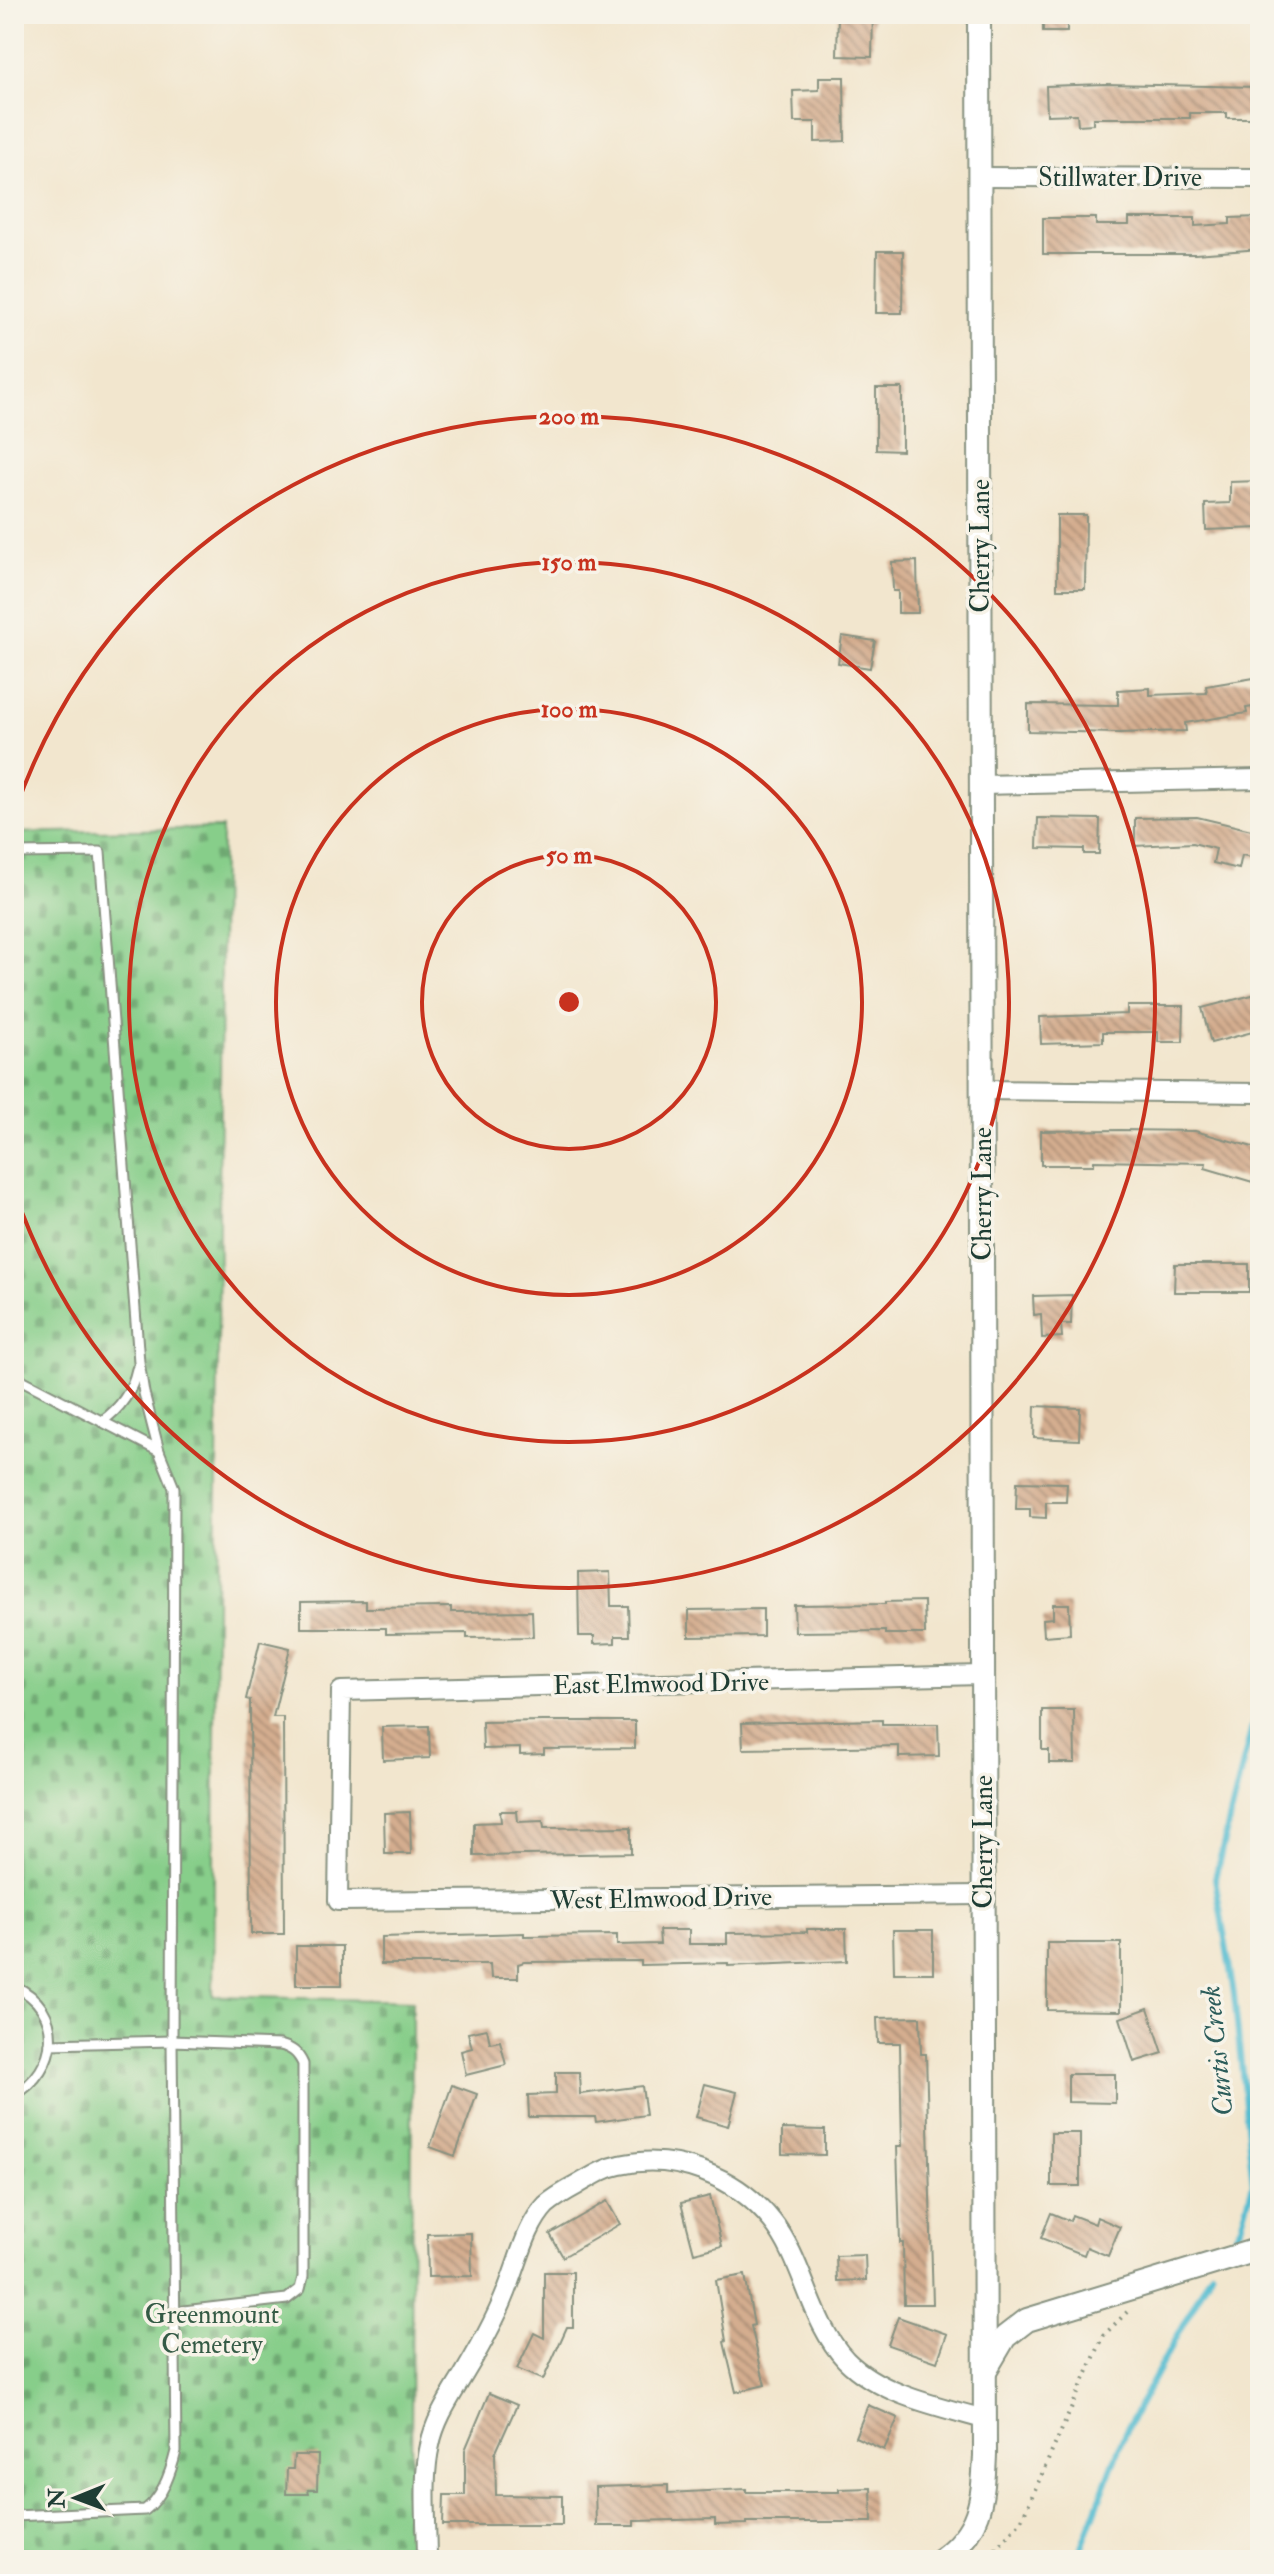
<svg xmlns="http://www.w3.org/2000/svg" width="1274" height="2574" font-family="'IM FELL Double Pica',serif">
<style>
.cemetery{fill:url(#cemetery-stones);stroke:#53865f;stroke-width:2}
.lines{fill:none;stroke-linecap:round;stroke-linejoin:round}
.stream{stroke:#53bcd0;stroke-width:6}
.building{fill:url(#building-back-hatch)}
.service-casing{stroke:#889281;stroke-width:13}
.minor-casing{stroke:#889281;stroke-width:22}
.tertiary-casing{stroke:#889281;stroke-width:26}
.path{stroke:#889281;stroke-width:4;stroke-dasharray:2 6;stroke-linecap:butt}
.service{stroke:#fff;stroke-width:9}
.minor{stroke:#fff;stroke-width:18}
.tertiary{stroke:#fff;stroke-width:22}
.ring{fill:none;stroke:#c8321e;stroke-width:4}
.labels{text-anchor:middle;stroke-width:7;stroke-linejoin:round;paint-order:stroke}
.street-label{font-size:26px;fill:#1f3d34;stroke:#f7f3e8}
.park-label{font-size:26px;fill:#345a45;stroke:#f7f3e8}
.water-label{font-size:28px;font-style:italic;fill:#2c5d5b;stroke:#f7f3e8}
.centre{fill:#c8321e;stroke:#f7f3e8;stroke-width:4}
.ring-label{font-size:24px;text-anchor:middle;font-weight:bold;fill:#c8321e;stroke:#f7f3e8;stroke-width:7;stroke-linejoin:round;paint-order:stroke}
</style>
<defs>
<pattern id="cemetery-stones" width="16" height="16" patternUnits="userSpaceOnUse" patternTransform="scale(2)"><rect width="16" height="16" fill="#87ce8a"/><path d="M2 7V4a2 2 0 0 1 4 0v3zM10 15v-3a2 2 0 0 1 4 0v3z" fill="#6ea872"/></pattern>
<pattern id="building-back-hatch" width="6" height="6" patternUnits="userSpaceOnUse" patternTransform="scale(2)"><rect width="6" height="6" fill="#d4ad8f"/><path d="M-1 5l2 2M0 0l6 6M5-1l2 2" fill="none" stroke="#ab8e76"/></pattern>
</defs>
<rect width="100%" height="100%" fill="#f7f3e8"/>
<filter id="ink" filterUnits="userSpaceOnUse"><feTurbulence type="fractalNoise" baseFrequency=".0125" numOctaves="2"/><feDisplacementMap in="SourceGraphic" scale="16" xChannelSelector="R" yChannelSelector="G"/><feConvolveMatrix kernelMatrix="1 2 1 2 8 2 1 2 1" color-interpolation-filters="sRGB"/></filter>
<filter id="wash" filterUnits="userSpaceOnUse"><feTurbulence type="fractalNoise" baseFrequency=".006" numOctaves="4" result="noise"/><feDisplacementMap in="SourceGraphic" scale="32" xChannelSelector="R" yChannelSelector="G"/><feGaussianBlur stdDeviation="1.8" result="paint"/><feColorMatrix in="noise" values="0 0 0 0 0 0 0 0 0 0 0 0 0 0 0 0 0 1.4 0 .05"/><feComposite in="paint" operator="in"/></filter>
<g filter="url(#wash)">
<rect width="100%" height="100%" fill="#f2e6ce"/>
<!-- cemetery -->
<path class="cemetery" d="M222 828 213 1996 412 2001 411 2560H14V833Z"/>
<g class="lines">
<!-- stream -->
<g class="stream">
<path d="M1225 2252 1241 2226 1253 2184 1234 1994 1215 1878 1260 1694"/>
<path d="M1077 2560 1125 2432 1212 2271"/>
</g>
</g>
<g id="blocks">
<!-- building -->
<g class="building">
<path d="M838 14H873L872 57 837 56Z"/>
<rect x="1043" y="14" width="24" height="18"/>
<path d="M819 77H844L845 141 815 142V122H794L793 91 819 90Z"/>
<path d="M1105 84 1260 87V118H1227V113H1190V118H1093V124L1078 125 1077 114 1047 115 1046 86Z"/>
<path d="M1260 217V249L1195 254H1043V218H1096V225H1129V218H1195V226L1230 224V218Z"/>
<path d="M877 251H903L902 313H876Z"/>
<path d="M876 388H902V451L876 450Z"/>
<path d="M1259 481 1260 528 1206 530 1205 504 1230 503V482Z"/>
<path d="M1057 515H1086L1085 589H1057Z"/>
<path d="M917 561 918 613H898V591H893L892 562Z"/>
<path d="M842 636 875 641 870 668 838 663Z"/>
<path d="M1260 677V706L1246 708 1247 713 1185 723 1186 731 1119 733 1028 731V704L1118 705V690L1150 688V695L1207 693 1206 686Z"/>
<path d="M1197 817 1260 832V859L1242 855 1239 869 1213 863 1216 849 1193 843 1135 846V818Z"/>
<path d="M1038 818 1100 819 1099 854H1084V849L1037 848Z"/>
<path d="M1260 993V1030L1211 1043 1202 1008Z"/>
<path d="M1127 1006H1184L1183 1042H1158V1032H1103V1042L1041 1044 1040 1017 1127 1014Z"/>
<path d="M1120 1130 1195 1131 1260 1149V1168L1256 1183 1205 1168 1206 1163 1094 1161V1165H1041V1131Z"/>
<path d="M1175 1264H1249V1292H1174Z"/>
<path d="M1072 1295 1071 1324H1061L1062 1337 1042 1338 1041 1314 1034 1315 1033 1296Z"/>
<path d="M1035 1406 1080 1408 1079 1440 1034 1438Z"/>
<path d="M1017 1482 1067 1483 1066 1502H1046V1518L1030 1517V1509H1016Z"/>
<path d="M610 1572 611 1606H628L629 1636H615V1643L594 1644V1636H579L578 1573Z"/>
<path d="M366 1601V1608L451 1607V1612L532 1611 533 1637 467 1638V1633L386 1634V1628H301V1602Z"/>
<path d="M924 1601 925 1634H885V1631L795 1632 794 1605 885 1604V1602Z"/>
<path d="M1053 1604H1069L1070 1634 1044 1636 1043 1619 1053 1618Z"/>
<path d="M763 1609V1636L689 1637V1610Z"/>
<path d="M260 1641 290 1648 273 1717H283L284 1934H251L250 1700 246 1699Z"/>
<path d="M1042 1710H1074L1075 1763H1049V1750H1042Z"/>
<path d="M882 1720V1724H938L939 1756 899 1757V1746L743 1749 742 1723Z"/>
<path d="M543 1721H635V1748L544 1749V1754L520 1755V1748L483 1749 482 1722Z"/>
<path d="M429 1726 430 1758 383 1760 382 1727Z"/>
<path d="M500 1811H517L518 1822 543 1821 544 1828 631 1827V1853L474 1856V1823L501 1822Z"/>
<path d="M410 1812 411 1854H385L384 1813Z"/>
<path d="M807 1929H846L847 1961 728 1966V1963L641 1965V1961L524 1962 518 1964V1978H491L490 1964H381V1937L524 1933V1936L617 1935V1945L660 1944 659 1930H689V1944H727V1933L807 1932Z"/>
<path d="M893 1930H933V1973H894Z"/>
<path d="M1047 1943H1121V2011L1047 2010Z"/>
<rect x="296" y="1946" width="46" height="39"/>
<path d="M1148 2008 1163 2053 1134 2062 1120 2018Z"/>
<path d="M920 2017 921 2054H926L933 2304H904L903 2243H900L897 2146H902L900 2043H878L877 2018Z"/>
<path d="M487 2029 490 2043 500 2041 506 2065 466 2075 461 2051 472 2048 468 2033Z"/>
<path d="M556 2072H579L580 2094 642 2086 646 2115 596 2122 595 2117H529L528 2095 556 2094Z"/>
<path d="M1068 2074H1115V2103L1068 2102Z"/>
<path d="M705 2084 737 2092 728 2126 696 2117Z"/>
<path d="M452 2085 477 2094 455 2156 430 2147Z"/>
<path d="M782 2129 825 2130V2155L782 2154Z"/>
<rect x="1051" y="2133" width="29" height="53"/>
<path d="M710 2196 722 2246 694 2253 681 2203Z"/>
<path d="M607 2201 620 2224 563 2257 550 2234Z"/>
<path d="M1051 2213 1070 2221 1072 2215 1095 2224 1097 2217 1120 2227 1108 2256 1087 2247 1084 2255 1041 2238Z"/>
<path d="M471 2233 472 2276 428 2277 427 2234Z"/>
<path d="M865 2255 866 2280 837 2281 836 2256Z"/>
<path d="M544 2272H573V2327H567L543 2380 517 2369 534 2333 544 2338Z"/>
<path d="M745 2275 754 2325 751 2326 765 2385 736 2392 724 2342 726 2341 716 2280Z"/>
<path d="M898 2317 947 2334 937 2362 888 2345Z"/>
<path d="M489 2393 517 2405 495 2454 496 2495 562 2496V2525H443L444 2495H465V2450Z"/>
<path d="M868 2405 898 2418 884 2450 855 2437Z"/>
<path d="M294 2455H318L317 2490H308L309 2494H286L287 2469H293Z"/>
<path d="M668 2485V2493L746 2489V2492H839V2489L871 2488 872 2522H747V2524L715 2525V2519L634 2521V2526H596L595 2487Z"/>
</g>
</g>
</g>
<g filter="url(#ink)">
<use href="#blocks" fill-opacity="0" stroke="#889281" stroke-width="2"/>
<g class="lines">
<!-- service casing -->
<g class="service-casing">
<g id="service">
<path d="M14 853 100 852 139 1362 144 1393 159 1451 174 1488 172 2041 176 2451C171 2472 163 2497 145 2510L14 2516"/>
<path d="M14 1376 159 1451"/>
<path d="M102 1421C121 1408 132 1392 137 1369"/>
<path d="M14 1986C66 2009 59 2070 14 2095"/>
<path d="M50 2044 172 2041 280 2045C292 2048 298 2053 303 2064V2277L300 2289 287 2299 175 2312"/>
</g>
</g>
<!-- minor casing -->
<g class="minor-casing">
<g id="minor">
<path d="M980 177 1260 178"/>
<path d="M981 785 1260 779"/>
<path d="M981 1090 1260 1093"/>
<path d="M981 1675 341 1691 338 1901 983 1895"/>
<path d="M427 2560C427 2524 422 2479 430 2445 435 2419 451 2396 464 2374 482 2344 499 2314 510 2282 520 2256 527 2225 546 2205 555 2197 566 2191 577 2185 591 2177 604 2168 620 2165 675 2152 737 2177 772 2221 805 2262 809 2321 846 2360 881 2395 938 2406 984 2419"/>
</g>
</g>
<!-- tertiary casing -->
<g class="tertiary-casing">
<g id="tertiary">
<path d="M985 2371 1005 2337 1027 2320 1260 2249"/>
<path d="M940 2560C980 2532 983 2501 985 2455L979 14"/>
</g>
</g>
<!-- path -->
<path class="path" d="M984 2560 1021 2521 1104 2335 1127 2312"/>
<!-- service -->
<use href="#service" class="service"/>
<!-- minor -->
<use href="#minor" class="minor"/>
<!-- tertiary -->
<use href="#tertiary" class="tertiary"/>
</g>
</g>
<!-- distance rings -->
<g class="ring">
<circle cx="569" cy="1002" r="147"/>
<circle cx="569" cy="1002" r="293"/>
<circle cx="569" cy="1002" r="440"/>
<path d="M15 811A586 586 0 1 1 15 1193"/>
</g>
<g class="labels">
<!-- street labels -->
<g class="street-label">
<text x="1120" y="186">Stillwater Drive</text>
<text transform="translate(980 546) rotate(-90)" y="9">Cherry Lane</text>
<text transform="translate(982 1194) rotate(-90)" y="9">Cherry Lane</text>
<text transform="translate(661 1683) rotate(-1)" y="9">East Elmwood Drive</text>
<text transform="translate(983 1842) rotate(-90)" y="9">Cherry Lane</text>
<text transform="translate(661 1898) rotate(-1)" y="9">West Elmwood Drive</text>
</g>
<!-- park labels -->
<g class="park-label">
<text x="212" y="2323">Greenmount<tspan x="212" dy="30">Cemetery</tspan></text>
</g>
<!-- water labels -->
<g class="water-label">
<text transform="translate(1216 2051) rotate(-96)" y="10">Curtis Creek</text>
</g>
</g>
<circle cx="569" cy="1002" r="12" class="centre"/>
<g class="ring-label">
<text x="569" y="424">200 m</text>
<text x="569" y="570">150 m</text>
<text x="569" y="717">100 m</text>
<text x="569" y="863">50 m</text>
</g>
<!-- margin -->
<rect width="1274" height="2574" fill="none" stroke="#f7f3e8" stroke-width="48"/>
<!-- north arrow -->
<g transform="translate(76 2498) rotate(269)" stroke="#f7f3e8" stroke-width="6" paint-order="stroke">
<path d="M0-6L14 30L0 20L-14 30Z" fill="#1f3d34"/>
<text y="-12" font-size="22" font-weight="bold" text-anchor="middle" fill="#1f3d34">N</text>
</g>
</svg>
